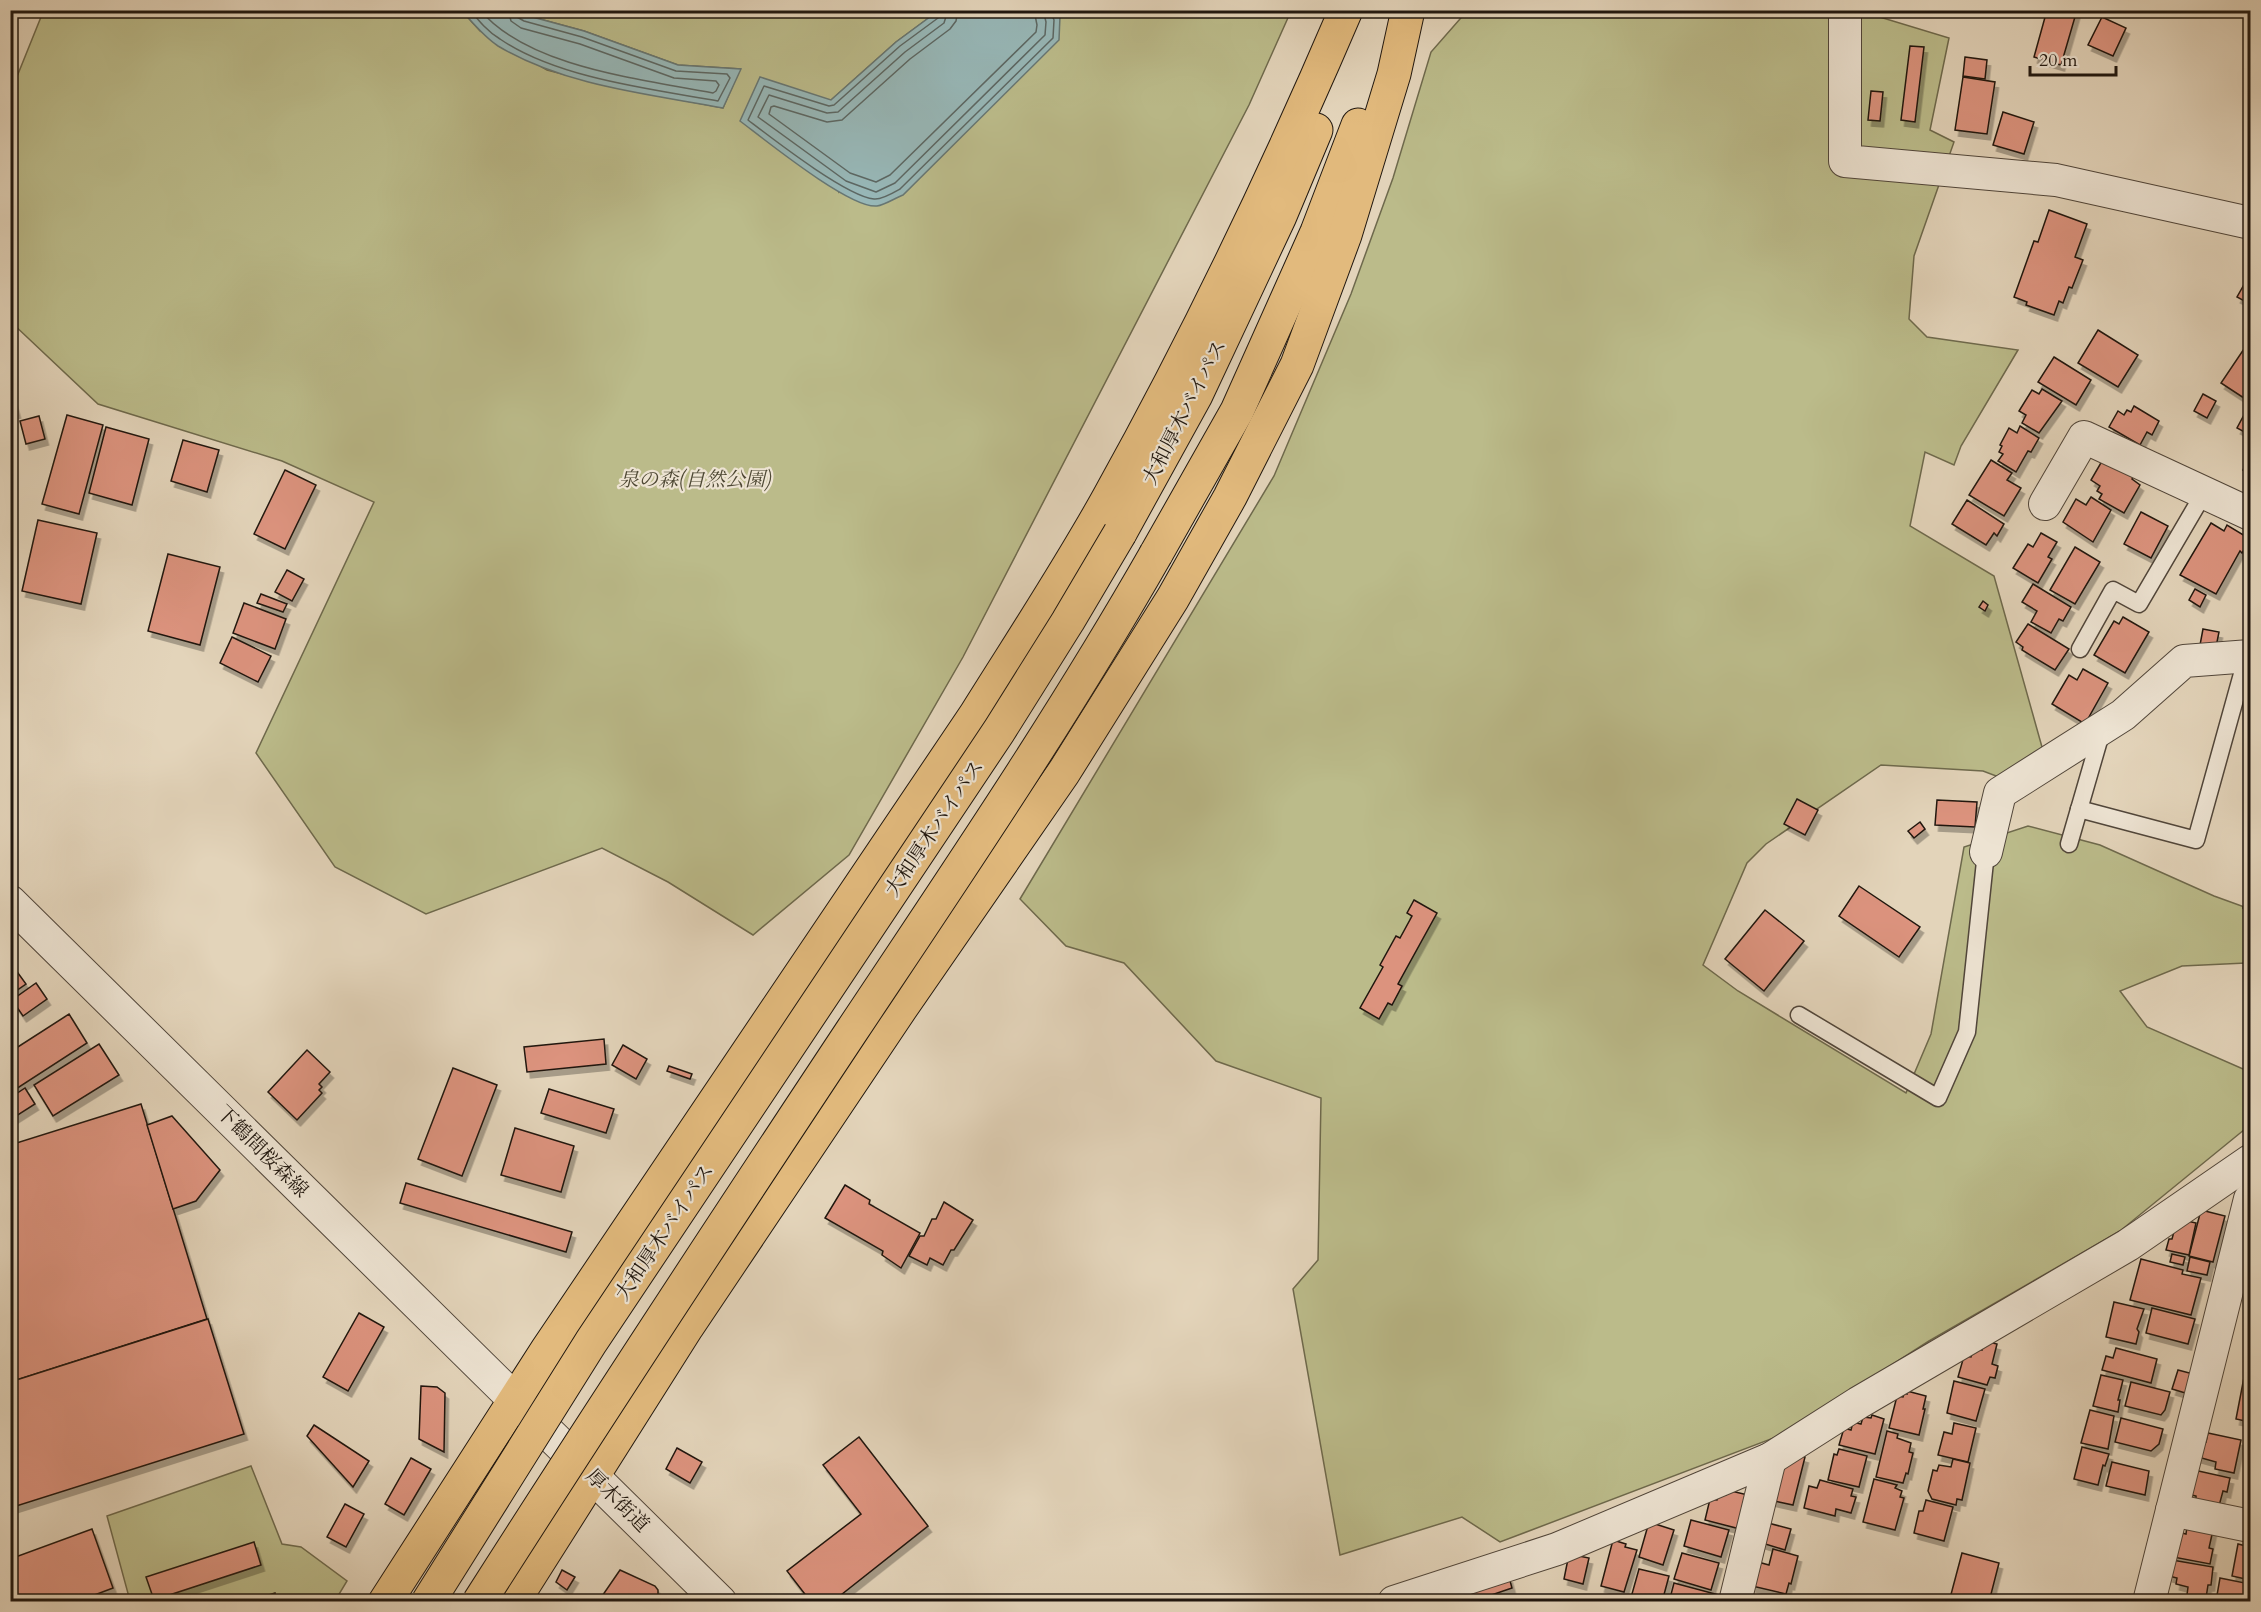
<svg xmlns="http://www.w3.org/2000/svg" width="2261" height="1612" font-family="Cardo,'Noto Serif JP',serif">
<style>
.green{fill:#bbbb8a;stroke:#6e694c;stroke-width:1.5}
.water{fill:#97b7b7;stroke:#677774;stroke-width:1.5}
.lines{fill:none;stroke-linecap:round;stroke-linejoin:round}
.shore{stroke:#5c6763;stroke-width:1.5}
.building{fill:#dc937e;stroke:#20170f;stroke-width:1.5;filter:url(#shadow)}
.service-casing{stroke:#51463a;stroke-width:19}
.minor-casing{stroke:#51463a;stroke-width:34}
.tertiary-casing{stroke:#51463a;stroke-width:35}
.trunk-casing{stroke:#20170f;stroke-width:35}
.service{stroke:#ede3d2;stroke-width:16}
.minor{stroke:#ede3d2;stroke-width:32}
.tertiary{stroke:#ede3d2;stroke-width:33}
.trunk{stroke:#e2ba7d;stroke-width:33}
.trunk-bridge-casing{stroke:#20170f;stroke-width:35;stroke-linecap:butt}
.trunk-bridge{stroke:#e2ba7d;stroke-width:33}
.labels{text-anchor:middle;stroke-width:4.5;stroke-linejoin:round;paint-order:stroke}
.street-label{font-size:20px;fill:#20170f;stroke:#ede3d2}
.park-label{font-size:20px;font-style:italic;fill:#4e4834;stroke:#ede3d2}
</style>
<defs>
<filter id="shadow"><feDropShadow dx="3.5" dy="6" stdDeviation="0" flood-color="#0004"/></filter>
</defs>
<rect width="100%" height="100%" fill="#e3d4ba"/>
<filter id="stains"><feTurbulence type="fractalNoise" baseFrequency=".00333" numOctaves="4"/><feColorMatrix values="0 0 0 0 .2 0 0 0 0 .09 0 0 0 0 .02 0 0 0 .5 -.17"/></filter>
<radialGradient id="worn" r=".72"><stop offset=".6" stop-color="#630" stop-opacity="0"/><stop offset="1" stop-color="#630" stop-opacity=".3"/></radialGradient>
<!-- green -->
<g class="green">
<path d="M39 11H462L480 31 547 70 617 88 723 108 740 69 678 65 584 31 525 15 517 11H938L896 42 831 100 839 192 1060 16 1054 11H1291L1249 105 963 657 849 855 753 935 668 882 602 848 426 914 335 867 256 753 374 502 282 461 98 404 11 322 10 94 43 12Z"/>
<path d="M1467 11H1860L1949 38 1930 130 1954 142 1914 256 1909 319 1927 337 2018 350 1961 446 1954 465 1925 452 1910 526 1994 576 2042 747 2033 790 1983 771 1881 765 1766 844 1747 863 1703 965 1738 991 1906 1093 1931 1034 1964 847 2028 826 2100 845 2214 896 2250 909V965L2246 963 2182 966 2120 991 2147 1027 2250 1072V1125L2120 1231 1929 1341 1784 1434 1500 1542 1462 1517 1340 1555 1293 1289 1318 1260 1321 1098 1216 1061 1124 963 1066 946 1020 899 1274 476 1351 294 1393 178 1431 52Z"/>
<path d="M251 1466 282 1544 301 1547 347 1581 335 1601H119L129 1597 107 1516Z"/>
</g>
<!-- water -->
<g class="water">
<path d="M1054 10 1060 16 1059 40 903 195C895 198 885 205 877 206 850 209 764 139 740 121L760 77 831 100 896 42 938 11Z"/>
<path d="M462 11H517L525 15 584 31 678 65 741 69 723 108C648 94 565 86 498 46 484 37 473 23 462 11Z"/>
</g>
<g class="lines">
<!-- shore -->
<g class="shore">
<path d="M470 10C479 21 488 32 500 39 557 78 650 89 718 101L730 78 727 74 676 71 582 37 524 21 517 17 515 10"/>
<path d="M480 10C529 68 642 79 713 93L716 91 719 85 716 81 674 78 580 44 521 28 511 21 508 10"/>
<path d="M941 10 938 18 900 46 834 105 829 106 764 86 748 120C773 139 846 196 874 199 881 200 893 193 900 189L1053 38 1054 20 1050 10"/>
<path d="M948 10 944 23 905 52 838 112 827 113 769 95 758 117 846 181 876 192 895 183 1045 35 1046 22 1043 10"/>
<path d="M958 10 956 21 950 29 910 59 842 120 827 122 774 106 771 107 769 114 850 173 876 182 890 175 1036 32 1037 25 1034 10"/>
</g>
</g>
<!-- building -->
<g class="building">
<path d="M2047 10H2077L2061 65 2034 57Z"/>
<path d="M2102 17 2126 28 2113 56 2088 45Z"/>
<path d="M1910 46 1924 47 1915 122 1901 120Z"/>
<path d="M1965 57 1987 60 1985 79 1963 76Z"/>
<path d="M1963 77 1995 82 1987 134 1955 130Z"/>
<path d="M1871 91 1883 92 1880 121 1868 120Z"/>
<path d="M2003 112 2034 122 2024 154 1993 145Z"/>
<path d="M2049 210 2087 224 2075 257 2083 260 2072 288 2069 287 2063 303 2059 301 2054 315 2026 305 2027 302 2014 297 2034 241 2038 242Z"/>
<path d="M2250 274V316L2246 313 2250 304 2237 297Z"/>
<path d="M2098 330 2138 355 2118 387 2078 363Z"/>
<path d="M2250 340V402L2221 383Z"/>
<path d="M2054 357 2091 380 2076 405 2038 382Z"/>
<path d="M10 388 17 412 10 414Z"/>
<path d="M2042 389 2062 401 2039 433 2022 423 2026 415 2019 411 2032 390 2039 394Z"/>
<path d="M2203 394 2216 401 2207 418 2194 411Z"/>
<path d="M2134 406 2159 421 2152 435 2147 432 2140 445 2109 427 2118 411 2124 415 2127 410 2131 412Z"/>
<path d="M2245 413 2250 416V435L2237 428Z"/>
<path d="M67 415 103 425 79 514 42 504Z"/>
<path d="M39 416 45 439 26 444 20 421Z"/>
<path d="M2020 426 2039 438 2031 452 2028 451 2016 472 1998 461 2003 454 1999 452 2002 446 2000 445 2009 428 2017 433Z"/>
<path d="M106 427 149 439 132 505 89 493Z"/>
<path d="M183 440 219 450 207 492 171 481Z"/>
<path d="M2250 453V473L2243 470Z"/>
<path d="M1991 460 2012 473 2007 480 2021 488 2004 516 1969 495Z"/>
<path d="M2102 461 2133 477 2132 479 2140 485 2124 513 2099 499 2102 494 2097 491 2100 486 2091 480Z"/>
<path d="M285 470 316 485 285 549 254 534Z"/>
<path d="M2091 497 2111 510 2093 542 2063 522 2076 499 2086 505Z"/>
<path d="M1967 500 2004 524 1997 536 1994 533 1986 545 1952 524Z"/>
<path d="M2141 512 2168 526 2151 558 2124 544Z"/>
<path d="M38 520 97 533 81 604 22 591Z"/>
<path d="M2211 523 2224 531 2227 525 2250 539 2242 553 2240 551 2216 594 2180 575Z"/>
<path d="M2041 533 2057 542 2048 557 2052 559 2038 583 2013 568 2028 544 2033 547Z"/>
<path d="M2075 547 2100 562 2075 604 2050 590Z"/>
<path d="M168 554 220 567 200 645 148 631Z"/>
<path d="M287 570 304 579 292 601 275 592Z"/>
<path d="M2033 584 2071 607 2063 621 2059 619 2051 633 2031 622 2037 611 2022 602Z"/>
<path d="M2195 589 2206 595 2200 607 2189 600Z"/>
<path d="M261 594 287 604 283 612 257 603Z"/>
<path d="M1983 601 1988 605 1985 611 1979 607Z"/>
<path d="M244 603 286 619 275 649 233 633Z"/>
<path d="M2123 617 2149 632 2125 673 2094 655 2114 621 2119 624Z"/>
<path d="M2028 624 2069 649 2055 670 2022 650 2023 647 2016 642Z"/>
<path d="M2203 629 2219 632 2216 647 2200 645Z"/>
<path d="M232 637 271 656 258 682 220 663Z"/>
<path d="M2083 669 2108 683 2085 724 2052 704 2069 675 2077 680Z"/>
<path d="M1797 799 1818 810 1805 835 1784 824Z"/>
<path d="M1937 800 1977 802 1975 827 1935 825Z"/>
<path d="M1920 822 1925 829 1914 838 1908 831Z"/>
<path d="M1859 886 1920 927 1899 957 1839 916Z"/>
<path d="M2250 889V910L2243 908Z"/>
<path d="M1414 900 1437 913 1398 984 1402 986 1392 1005 1388 1003 1379 1019 1360 1008 1383 967 1380 965 1396 936 1400 938 1412 916 1407 913Z"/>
<path d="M1765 910 1804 941 1764 991 1725 959Z"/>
<path d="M10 962 26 984 10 995Z"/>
<path d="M36 983 47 999 23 1016 12 1000Z"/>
<path d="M69 1014 87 1043 16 1089 10 1082V1052Z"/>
<path d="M604 1039 606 1064 527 1072 524 1047Z"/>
<path d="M99 1044 119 1075 53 1116 34 1085Z"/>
<path d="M623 1045 647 1059 636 1079 612 1065Z"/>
<path d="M307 1050 330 1072 319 1084 322 1087 319 1090 322 1093 297 1120 268 1092Z"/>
<path d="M669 1066 692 1074 690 1079 667 1071Z"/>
<path d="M453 1068 497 1085 462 1176 418 1159Z"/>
<path d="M25 1088 35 1104 10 1120V1098Z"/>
<path d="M549 1089 614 1109 606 1133 541 1113Z"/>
<path d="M141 1104 207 1319 10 1382V1145Z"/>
<path d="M172 1116 220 1170 196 1201 173 1209 147 1125Z"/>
<path d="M515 1128 574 1146 561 1192 501 1175Z"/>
<path d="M406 1183 572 1232 566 1252 400 1203Z"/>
<path d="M845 1185 870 1200 869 1204 920 1233 901 1268 882 1255 883 1251 825 1218Z"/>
<path d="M944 1202 973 1220 954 1250H951L943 1265 930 1258 927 1265 909 1256 920 1236H924L932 1219H936Z"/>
<path d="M2201 1210 2225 1216 2213 1262 2189 1256Z"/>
<path d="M2183 1220 2196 1223 2189 1255 2166 1250 2169 1239H2172L2176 1224Z"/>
<path d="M2172 1254 2185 1257 2183 1265 2170 1262Z"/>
<path d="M2190 1257 2210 1262 2207 1275 2187 1271Z"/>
<path d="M2141 1259 2183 1270 2182 1274 2201 1278 2191 1315 2130 1300Z"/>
<path d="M2114 1302 2144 1309 2137 1329 2139 1332 2136 1344 2106 1337Z"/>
<path d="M2152 1308 2195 1319 2188 1344 2146 1333Z"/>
<path d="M359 1313 384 1327 348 1391 323 1377Z"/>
<path d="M208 1319 244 1434 10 1508V1382Z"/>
<path d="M1985 1341 1997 1344 1992 1364 1998 1366 1995 1378 1990 1377 1987 1385 1958 1377 1964 1356 1971 1357 1974 1348 1982 1350Z"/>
<path d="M2116 1348 2157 1359 2151 1383 2102 1370 2106 1356 2113 1358Z"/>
<path d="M2246 1367 2250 1368V1422L2236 1419Z"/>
<path d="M2178 1370 2197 1375 2192 1395 2172 1389Z"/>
<path d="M2101 1375 2123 1380 2118 1400H2120L2118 1412 2093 1406Z"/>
<path d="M1954 1381 1985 1389 1976 1421 1947 1413Z"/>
<path d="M2131 1382 2170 1392 2165 1410 2161 1415 2125 1406Z"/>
<path d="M421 1386 437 1387 445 1393 444 1452 419 1439Z"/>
<path d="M1907 1391 1926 1396 1923 1409H1925L1919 1435 1889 1428 1897 1396 1903 1397 1904 1393 1907 1394Z"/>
<path d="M2090 1410 2114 1416 2108 1449 2081 1443Z"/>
<path d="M1872 1415 1884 1419 1875 1454 1839 1445 1844 1428 1851 1430 1853 1422 1861 1424 1863 1417 1871 1418Z"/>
<path d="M2121 1418 2163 1429 2159 1444 2151 1451 2115 1442Z"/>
<path d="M1954 1423 1976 1428 1968 1462 1938 1455 1944 1432 1952 1434Z"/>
<path d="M314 1425 369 1461 353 1487 307 1436Z"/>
<path d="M1887 1431 1898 1434 1897 1438 1911 1443 1909 1452 1913 1453 1908 1474 1906 1473 1903 1483 1876 1477Z"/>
<path d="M2208 1433 2241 1440 2234 1473 2215 1469 2216 1462 2198 1457 2202 1441 2206 1442Z"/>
<path d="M859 1437 928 1526 832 1602H811L787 1571 861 1514 823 1465Z"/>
<path d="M2082 1447 2109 1454 2105 1466 2103 1465 2098 1485 2074 1479Z"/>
<path d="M677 1448 702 1462 690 1483 666 1469Z"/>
<path d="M1839 1449 1867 1456 1859 1487 1828 1480 1834 1454 1837 1455Z"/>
<path d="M1798 1455 1805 1457 1793 1505 1770 1500 1784 1463Z"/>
<path d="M411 1458 431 1469 404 1515 385 1504Z"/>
<path d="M1953 1459 1970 1463 1962 1500 1957 1499 1956 1505 1932 1499 1928 1491 1933 1470 1937 1471 1939 1465 1951 1467Z"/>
<path d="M2112 1462 2149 1471 2145 1495 2106 1486Z"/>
<path d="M2194 1470 2230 1478 2227 1492 2223 1491 2219 1506 2196 1502V1496L2188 1494Z"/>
<path d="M1874 1479 1897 1485 1895 1488 1902 1491 1900 1497 1904 1498 1895 1530 1863 1522Z"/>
<path d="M1820 1480 1853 1489 1851 1496 1856 1497 1851 1513 1836 1509 1835 1516 1804 1508 1809 1486 1817 1488Z"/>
<path d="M1727 1490 1748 1495 1740 1529 1705 1520 1710 1499 1717 1500 1719 1493 1726 1495Z"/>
<path d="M1926 1500 1953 1507 1944 1541 1914 1533 1919 1511H1923Z"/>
<path d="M345 1504 364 1514 346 1547 327 1537Z"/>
<path d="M1691 1520 1729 1530 1721 1557 1684 1546Z"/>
<path d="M1649 1522 1674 1530 1663 1565 1639 1557Z"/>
<path d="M1768 1523 1791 1529 1785 1550 1762 1543Z"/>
<path d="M2187 1526 2213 1530 2209 1548 2213 1549 2210 1564 2173 1557 2178 1532 2186 1534Z"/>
<path d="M92 1529 113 1588 76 1602H14L10 1593V1559Z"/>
<path d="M2247 1538H2250V1580L2232 1576 2238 1544 2246 1546Z"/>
<path d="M1613 1540 1626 1544 1625 1547 1637 1550 1624 1592 1601 1586Z"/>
<path d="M254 1542 261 1565 154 1600 146 1577Z"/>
<path d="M1773 1549 1798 1556 1791 1584 1789 1583 1786 1594 1752 1586 1758 1562 1769 1565Z"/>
<path d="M1682 1553 1719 1563 1711 1590 1674 1579Z"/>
<path d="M1962 1553 1999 1563 1989 1602H1949Z"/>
<path d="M1569 1554 1589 1558 1583 1584 1564 1579Z"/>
<path d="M2172 1560 2213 1567 2211 1585H2208L2206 1598 2187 1595 2188 1587 2176 1584 2177 1578 2169 1576Z"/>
<path d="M1639 1569 1669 1576 1662 1602 1630 1601Z"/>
<path d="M562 1570 575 1577 567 1590 556 1582Z"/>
<path d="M620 1570 655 1586 658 1590V1595L666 1602H598Z"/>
<path d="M1509 1577 1512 1588 1471 1602H1433Z"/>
<path d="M2220 1578 2250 1584V1602L2216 1601Z"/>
<path d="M1674 1583 1719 1595 1717 1602H1669Z"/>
<path d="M275 1593 277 1602H247Z"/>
</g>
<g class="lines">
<!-- service casing -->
<g class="service-casing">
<g id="service">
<path d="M2080 649 2113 590 2139 604 2204 493"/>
<path d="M2079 809 2196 840 2247 656"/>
<path d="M2069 844 2102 730"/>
<path d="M1799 1015 1938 1098 1967 1032 1986 852"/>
</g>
</g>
<!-- minor casing -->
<g class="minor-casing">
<g id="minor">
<path d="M1845 10V161L2056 180 2250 223"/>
<path d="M2045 504 2084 437 2250 514"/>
<path d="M1986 852 2000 793 2123 715 2184 661 2250 656"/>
<path d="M2172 1510 2250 1526"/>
<path d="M1394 1602 1557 1549 1770 1459 1858 1403 2128 1245 2250 1161"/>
<path d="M1735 1602 1770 1459"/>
<path d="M2149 1602 2250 1199"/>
</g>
</g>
<!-- tertiary casing -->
<g class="tertiary-casing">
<path id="tertiary" d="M10 902 720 1602"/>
</g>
<!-- trunk casing -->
<g class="trunk-casing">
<g id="trunk">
<path d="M1120 533 1196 395 1280 216 1316 130"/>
<path d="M1156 554 1237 411 1317 232 1358 125"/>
<path d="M385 1602 547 1350 976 714C1021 642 1068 571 1109 497 1197 339 1275 176 1346 10"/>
<path d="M513 1602 687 1327 901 1008 1064 772 1173 598 1230 497 1297 365 1345 235 1394 74 1408 10"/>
</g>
</g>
<!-- service -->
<use href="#service" class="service"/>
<!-- minor -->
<use href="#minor" class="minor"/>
<!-- tertiary -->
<use href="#tertiary" class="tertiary"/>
<!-- trunk -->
<use href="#trunk" class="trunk"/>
<!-- trunk-bridge casing -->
<g class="trunk-bridge-casing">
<g id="trunk-bridge">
<path d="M428 1602 591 1342 999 731 1068 621 1120 533"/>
<path d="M479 1602C602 1409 727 1219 853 1029 957 873 1063 717 1156 554"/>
</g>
</g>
<!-- trunk-bridge -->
<use href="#trunk-bridge" class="trunk-bridge"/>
</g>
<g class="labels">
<!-- street labels -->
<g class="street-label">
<text transform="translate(1184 412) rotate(-63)" y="7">大和厚木バイパス</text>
<text transform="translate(934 828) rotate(-56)" y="7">大和厚木バイパス</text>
<text transform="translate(263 1151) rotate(45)" y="7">下鶴間桜森線</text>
<text transform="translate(664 1232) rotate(-56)" y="7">大和厚木バイパス</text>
<text transform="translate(618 1500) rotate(45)" y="7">厚木街道</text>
</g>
<!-- park labels -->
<g class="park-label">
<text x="695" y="486">泉の森(自然公園)</text>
</g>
</g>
<!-- margin -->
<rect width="2261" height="1612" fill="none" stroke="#e3d4ba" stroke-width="36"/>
<rect x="12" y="12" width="2237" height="1588" fill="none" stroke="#20170f" stroke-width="3"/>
<rect x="18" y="18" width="2225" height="1576" fill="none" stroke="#20170f" stroke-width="1.5"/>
<!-- scale -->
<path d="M2030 66v9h86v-9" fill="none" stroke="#20170f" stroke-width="3"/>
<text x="2039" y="66" font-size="18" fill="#20170f" stroke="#ede3d2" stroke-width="4.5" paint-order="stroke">20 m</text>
<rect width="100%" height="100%" filter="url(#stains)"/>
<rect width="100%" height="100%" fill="url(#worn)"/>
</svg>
